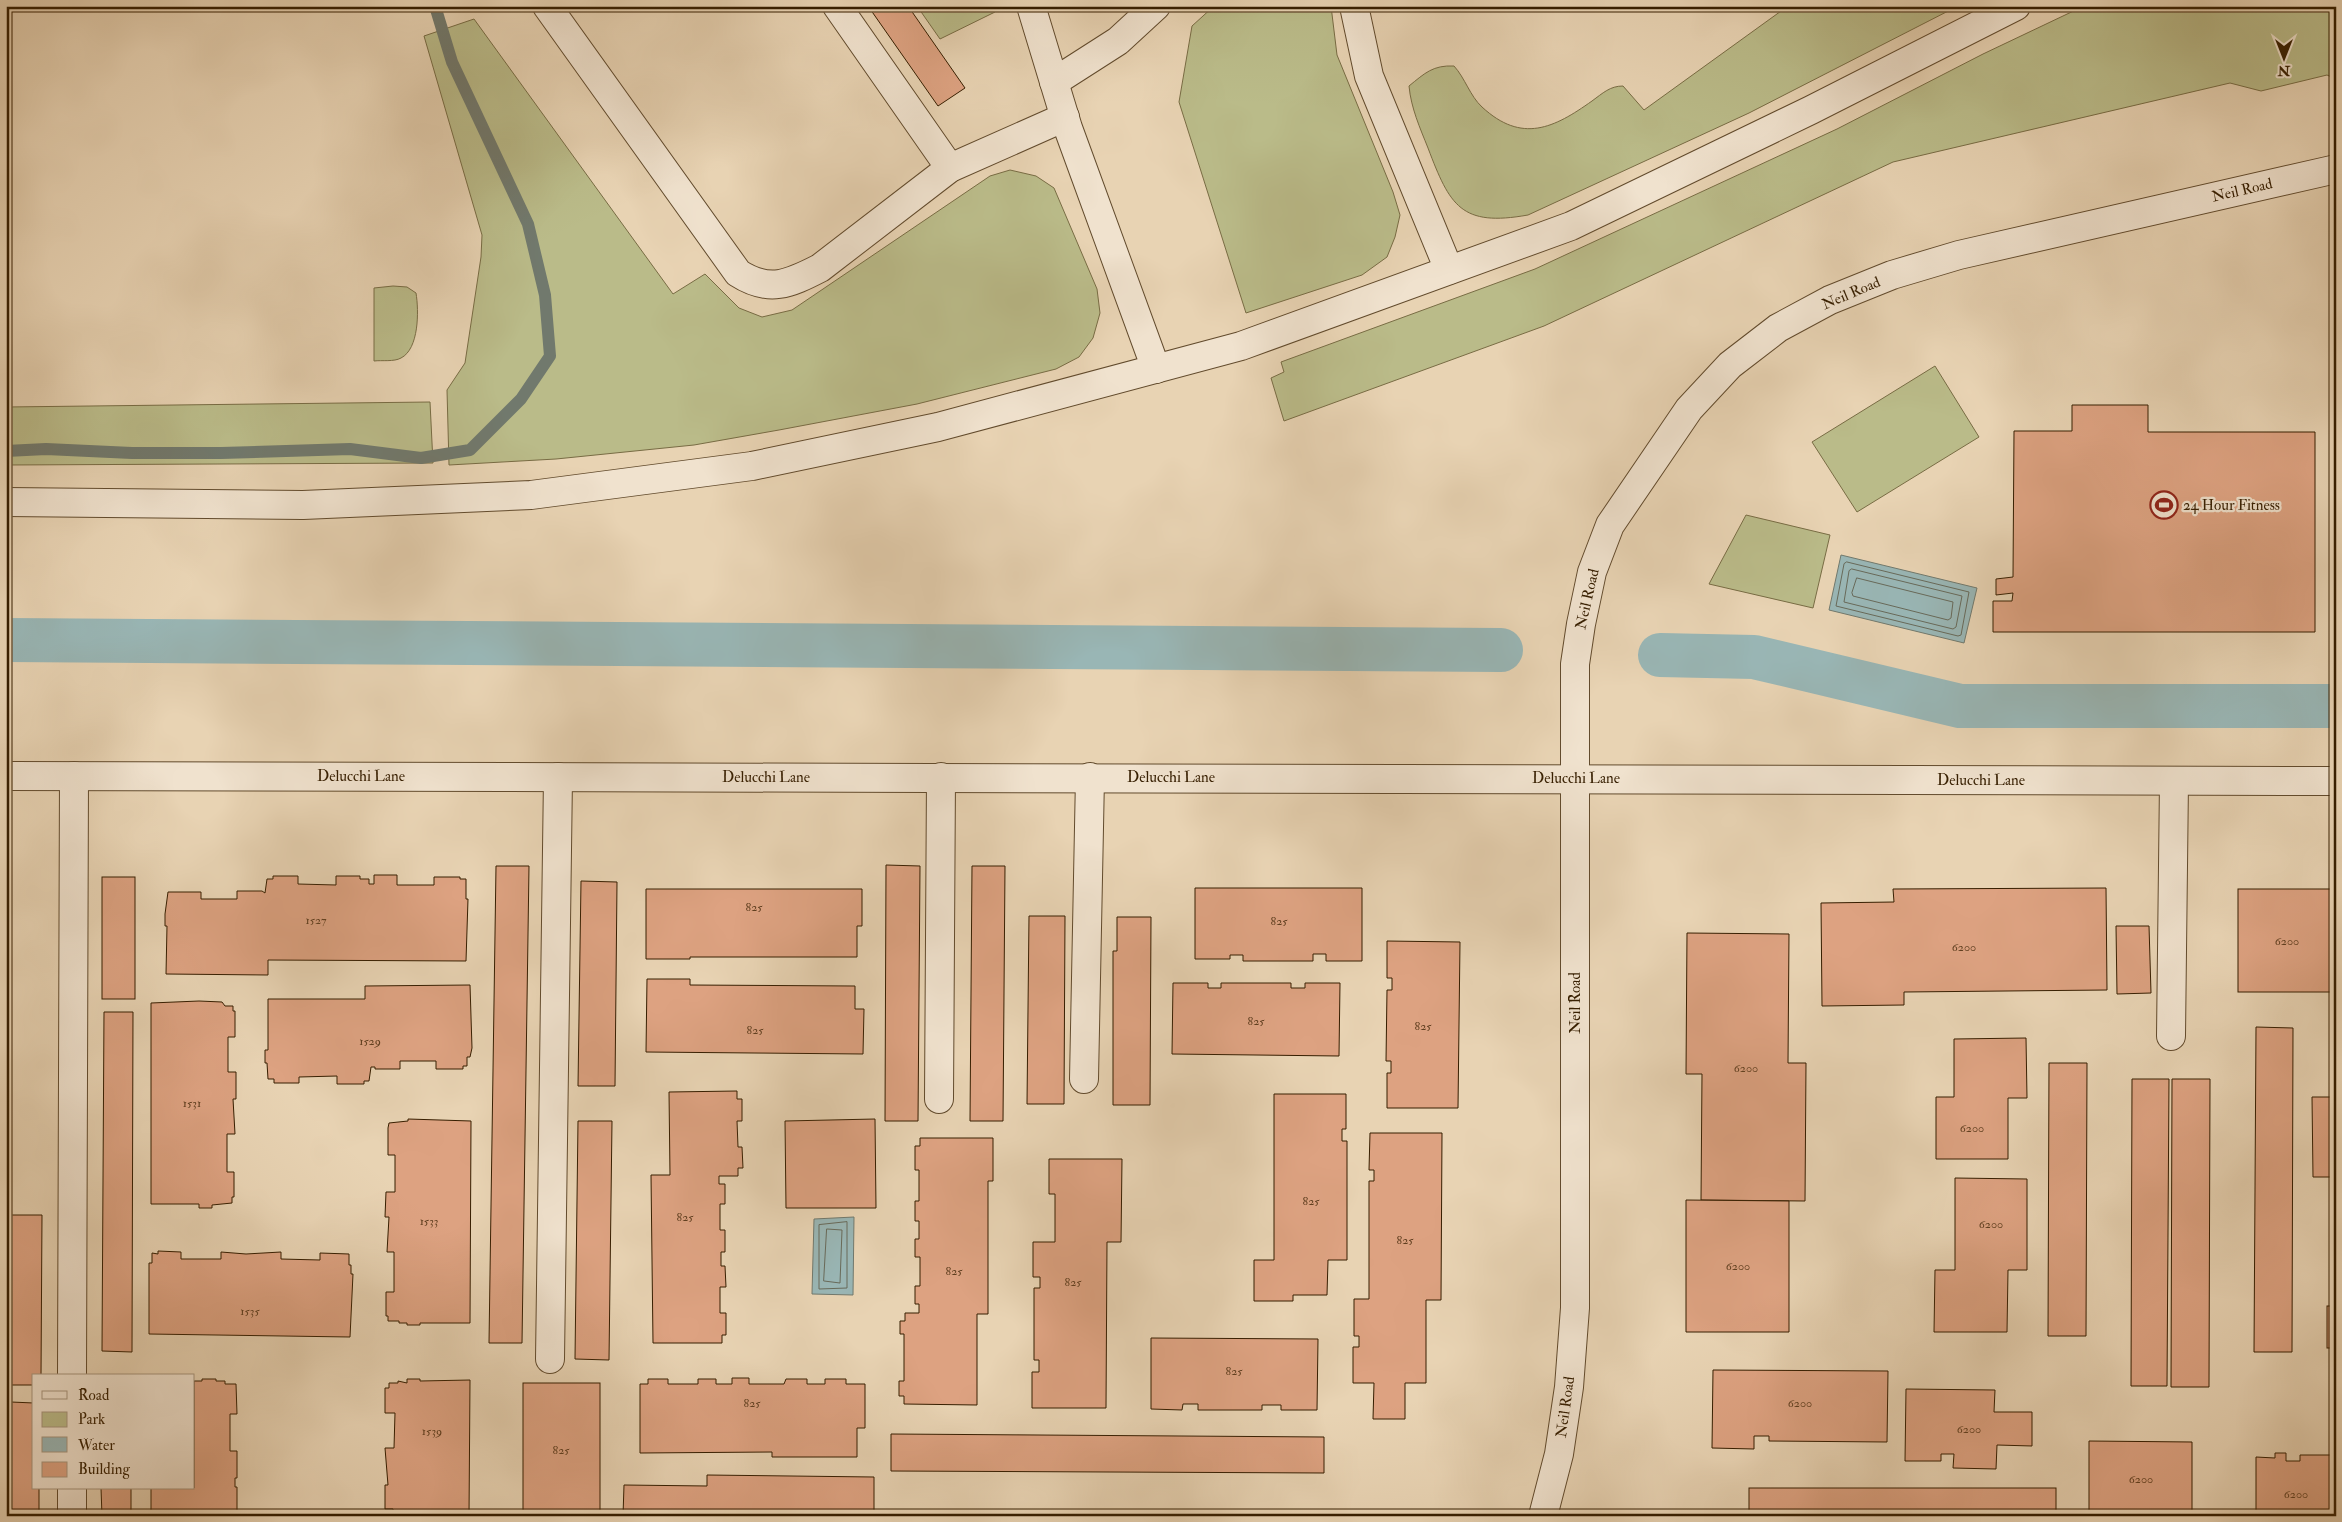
<svg xmlns="http://www.w3.org/2000/svg" width="2342" height="1522" font-family="'IM FELL Double Pica',serif">
<style>
.green{fill:#babb89;stroke:#786c44}
.water{fill:#99b6b5;stroke:#71796d}
.lines{fill:none;stroke-linecap:round;stroke-linejoin:round}
.shore{stroke:#686a5a;stroke-width:1}
.stream{stroke:#71796d;stroke-width:12}
.canal{stroke:#99b6b5;stroke-width:44}
.building{fill:#dda281;stroke:#361e00}
.minor-casing{stroke:#624b2d;stroke-width:30}
.minor{stroke:#f0e2ce;stroke-width:28}
.labels{text-anchor:middle;stroke-width:4.5;stroke-linejoin:round;paint-order:stroke}
.number-label{font-size:12px;fill:#603f20}
.street-label{font-size:15px;fill:#361e00;stroke:#f0e2ce}
.poi-label{font-size:15px;fill:#361e00;stroke:#f0e2ce;text-anchor:start}
</style>
<rect width="100%" height="100%" fill="#e8d3b3"/>
<filter id="stains"><feTurbulence type="fractalNoise" baseFrequency=".004" numOctaves="4"/><feColorMatrix values="0 0 0 0 .2 0 0 0 0 .09 0 0 0 0 .02 0 0 0 .5 -.17"/></filter>
<radialGradient id="worn" r=".72"><stop offset=".6" stop-color="#630" stop-opacity="0"/><stop offset="1" stop-color="#630" stop-opacity=".3"/></radialGradient>
<!-- green -->
<g class="green">
<path d="M917 6H996L995 12 940 39Z"/>
<path d="M1214 6H1331L1337 55 1393 192 1400 215 1395 237 1387 257 1362 275 1246 313 1179 102 1192 26Z"/>
<path d="M1788 6H1958L1749 113 1528 215C1461 227 1450 206 1428 148 1420 128 1411 108 1409 86 1425 73 1433 65 1454 66 1465 78 1470 96 1482 107 1522 144 1554 128 1592 101 1603 93 1610 86 1623 86L1644 110Z"/>
<path d="M2084 6H2336V79L2327 75 2261 91 2230 83 1893 162 1544 326 1284 421 1271 378 1284 372 1281 362 1535 269 1837 129 1983 54Z"/>
<path d="M474 19 673 294 705 274 739 308 762 317 792 310 990 176 1010 170 1036 176 1054 188 1097 289 1100 313 1093 338 1079 357 1056 369 917 404 779 430 694 445 556 459 449 465 447 390 465 363 481 257 482 235 424 36Z"/>
<path d="M393 286 407 287 416 293C419 311 419 349 401 358 394 362 382 360 374 361V288Z"/>
<path d="M1935 366 1979 437 1857 512 1812 442Z"/>
<path d="M430 402 433 463 6 465V407Z"/>
<path d="M1746 515 1830 535 1813 608 1709 584Z"/>
</g>
<!-- water -->
<g class="water">
<path d="M1841 555 1977 588 1964 643 1829 610Z"/>
<path d="M854 1217 853 1295 812 1294 814 1219Z"/>
</g>
<g class="lines">
<!-- shore -->
<g class="shore">
<path d="M1847 562 1969 592 1961 635 1958 636 1836 606 1844 564Z"/>
<path d="M1852 569 1962 596 1956 627 1953 629 1844 602 1849 571Z"/>
<path d="M1857 578 1953 602 1951 618 1948 620 1853 596 1852 593Z"/>
<path d="M847 1222V1288L819 1289V1225Z"/>
<path d="M827 1229 842 1230 840 1283 824 1281Z"/>
</g>
<!-- stream -->
<path class="stream" d="M6 451 46 449 132 453H221L350 449 421 458 470 450 521 399 550 356 545 295 528 224 452 62 435 6"/>
<!-- canal -->
<g class="canal">
<path d="M6 640 1501 650"/>
<path d="M1660 655 1754 657 1960 706H2336"/>
</g>
</g>
<!-- building -->
<g class="building">
<path d="M868 6H908L965 88 938 106Z"/>
<path d="M2072 405H2148V432H2315V632H1993V601H2012L2013 593 1996 595V579L2013 577 2014 431H2072Z"/>
<path d="M886 865 920 866 918 1121H885Z"/>
<path d="M496 866H529L522 1343H489Z"/>
<path d="M972 866H1005L1003 1121H970Z"/>
<path d="M374 875H397V885H434V877H460V879H466V899H468L466 961 268 960V975L166 974 167 926H165V914L168 892H201V899H237V891H262L265 893 267 879H273V876H298V884L336 885V876H360V879H369V884H374Z"/>
<rect x="102" y="877" width="33" height="122"/>
<path d="M581 881 617 882 615 1086H578Z"/>
<path d="M1195 888H1362V961H1326V954H1313V961H1243V955H1230V959H1195Z"/>
<path d="M2106 888 2107 990 1904 992V1005L1822 1006 1821 903 1894 902 1893 889Z"/>
<path d="M646 889H862V926H857V957H690V959H646Z"/>
<rect x="2238" y="889" width="98" height="103"/>
<path d="M1029 916H1065L1064 1104H1027Z"/>
<path d="M1117 917H1151L1150 1105H1113V951H1117Z"/>
<path d="M2116 926H2149L2151 993 2117 994Z"/>
<path d="M1687 933 1789 934 1788 1063H1806L1805 1201 1701 1200 1702 1074H1686Z"/>
<path d="M1387 941 1460 942 1458 1108H1387V1073H1391V1061H1386L1387 990H1392V978H1387Z"/>
<path d="M647 979H690V985L855 986V1009H864L863 1054 646 1052Z"/>
<path d="M1173 983H1208V988H1221V983H1291V988H1305V983H1340L1339 1056 1172 1054Z"/>
<path d="M470 985 472 1048 470 1057H467V1066H463V1069H436V1061H400V1069H375V1067H371L369 1081H364V1084H337V1076L299 1077V1083H274V1079H268L267 1063H265V1050H268V999H365V986Z"/>
<path d="M199 1001 222 1002 225 1006H233V1011H235V1037H228V1072H236V1099H233L235 1134H227V1172H234V1197H232V1203L212 1205V1208H199V1204H151V1003Z"/>
<path d="M104 1012H133L132 1352 102 1351Z"/>
<path d="M2256 1027 2293 1028 2292 1352H2254Z"/>
<path d="M2026 1038 2027 1098H2008V1159H1936V1097H1954V1039Z"/>
<path d="M2049 1063H2087L2086 1336H2048Z"/>
<path d="M2132 1079H2169L2167 1386H2131Z"/>
<path d="M2172 1079H2210L2209 1387H2171Z"/>
<path d="M737 1091V1099H742V1121H737L738 1147H742L743 1168H738V1176H719V1184H725V1204H720V1230H725V1252H721V1266H725L726 1287H720V1313H726V1335H722V1343H653L651 1175H670L669 1092Z"/>
<path d="M1274 1094H1346V1129H1342V1141H1347V1260H1328L1327 1295H1293V1301H1254V1260H1274Z"/>
<path d="M2312 1097H2336V1177H2313Z"/>
<path d="M408 1119 471 1121 470 1323H420V1325H407V1323H399V1321H388V1316H386V1292H394V1252H387L389 1217H385L386 1192H395V1155H388V1128L389 1123 408 1121Z"/>
<path d="M875 1119 876 1208H786L785 1121Z"/>
<path d="M578 1121H612L609 1360 575 1359Z"/>
<path d="M1370 1133H1442L1441 1300H1426V1383H1405V1419H1373L1374 1383H1353V1347H1359V1336H1354V1299H1369V1181H1374V1170H1369Z"/>
<path d="M920 1138H993V1181H988V1314H977V1405L904 1404V1396H899V1381H904V1334H900V1321H905V1313H919V1304H915V1286H920V1257H915V1239H919V1221H915V1201H919V1170H915V1146H920Z"/>
<path d="M1049 1159H1122L1121 1242H1107L1106 1408H1032V1372H1039V1360H1034V1288H1040V1277H1033V1242H1055V1194H1049Z"/>
<path d="M1955 1178 2027 1179V1270H2008L2007 1332H1934L1935 1270H1955Z"/>
<path d="M1686 1200 1789 1201V1332H1686Z"/>
<path d="M9 1215H42L41 1376H34V1385H8Z"/>
<path d="M158 1251 181 1252V1259H221V1252L246 1254 281 1252V1259L320 1260V1253L349 1254V1265H351V1274H353L350 1337 149 1334V1263H152V1253L158 1254Z"/>
<rect x="2327" y="1306" width="9" height="42"/>
<path d="M1151 1338 1318 1339 1317 1410H1281V1405H1262V1410H1198V1404H1183L1182 1410 1151 1409Z"/>
<path d="M1713 1370 1888 1371 1887 1442 1769 1441V1436H1754V1449L1712 1448Z"/>
<path d="M732 1378H749V1384H784L786 1379H807V1384H825V1379H846V1384H865V1428H857V1457H772V1452L640 1453V1384H648V1379H668V1384H698V1379H716V1384H732Z"/>
<path d="M202 1379H216V1381H225V1384H236L237 1414H230V1451H237V1478H235V1487H237V1514H230V1516H151V1488H194V1381H202Z"/>
<path d="M407 1379H420V1381L470 1380 469 1516H393V1509H385V1485H388L385 1448H394L395 1413H385V1388H389V1383H398V1381L407 1383Z"/>
<rect x="523" y="1383" width="77" height="133"/>
<path d="M1906 1389 1995 1390 1994 1412H2032V1446L1997 1445 1996 1469 1953 1468 1954 1454H1941V1461H1905Z"/>
<path d="M11 1402 34 1403V1488H39V1516H10Z"/>
<path d="M891 1434 1324 1437V1473L891 1471Z"/>
<path d="M2089 1441 2192 1442V1516H2089Z"/>
<path d="M2275 1453H2286V1461H2300V1455H2335L2336 1516H2256V1457L2275 1458Z"/>
<path d="M707 1475 874 1477V1516H623L624 1485 707 1486Z"/>
<path d="M101 1488H131V1516H102Z"/>
<rect x="1749" y="1488" width="307" height="28"/>
</g>
<g class="lines">
<!-- minor casing -->
<g class="minor-casing">
<g id="minor">
<path d="M547 6 738 273C769 293 789 284 820 268L950 168 1065 117"/>
<path d="M837 6 950 168"/>
<path d="M1031 6 1068 128 1156 369"/>
<path d="M1354 6 1369 76 1449 270"/>
<path d="M1054 82 1118 41 1156 6"/>
<path d="M6 502 303 505 531 495 752 466 938 427 1241 346 1571 226 1811 110 2016 6"/>
<path d="M6 776 2336 781"/>
<path d="M2171 1036 2174 781"/>
<path d="M1084 1079 1090 777"/>
<path d="M939 1099 941 777"/>
<path d="M550 1359 558 777"/>
<path d="M72 1376 74 776"/>
<path d="M72 1516V1488"/>
<path d="M1543 1516 1559 1454 1569 1387 1575 1308V664L1581 624 1592 572 1610 525 1689 409 1730 365 1778 328 1830 300 1892 275 1959 255 2336 169"/>
</g>
</g>
<!-- minor -->
<use href="#minor" class="minor"/>
</g>
<!-- icons -->
<defs>
<g id="stadium-ring" transform="scale(1.4375)"><circle r="9.5" fill="#f0e2ce" stroke="#8f2418" stroke-width="1.5"/><path d="M0-5a6.5 5 0 1 0 0 10a6.5 5 0 1 0 0-10ZM-3.5-1.8h7v3.6h-7Z" fill="#8f2418"/></g>
</defs>
<g fill-rule="evenodd">
<use href="#stadium-ring" x="2164" y="505"/>
</g>
<g class="labels">
<!-- number labels -->
<g class="number-label">
<text x="754" y="911">825</text>
<text x="316" y="924">1527</text>
<text x="1279" y="925">825</text>
<text x="2287" y="945">6200</text>
<text x="1964" y="951">6200</text>
<text x="1256" y="1025">825</text>
<text x="1423" y="1030">825</text>
<text x="755" y="1034">825</text>
<text x="370" y="1045">1529</text>
<text x="1746" y="1072">6200</text>
<text x="192" y="1107">1531</text>
<text x="1972" y="1132">6200</text>
<text x="1311" y="1205">825</text>
<text x="685" y="1221">825</text>
<text x="429" y="1225">1533</text>
<text x="1991" y="1228">6200</text>
<text x="1405" y="1244">825</text>
<text x="1738" y="1270">6200</text>
<text x="954" y="1275">825</text>
<text x="1073" y="1286">825</text>
<text x="250" y="1315">1535</text>
<text x="1234" y="1375">825</text>
<text x="752" y="1407">825</text>
<text x="1800" y="1407">6200</text>
<text x="1969" y="1433">6200</text>
<text x="432" y="1435">1539</text>
<text x="561" y="1454">825</text>
<text x="2141" y="1483">6200</text>
<text x="2296" y="1498">6200</text>
</g>
<!-- street labels -->
<g class="street-label">
<text transform="translate(2242 190) rotate(-13)" y="5">Neil Road</text>
<text transform="translate(1851 293) rotate(-23)" y="5">Neil Road</text>
<text transform="translate(1587 599) rotate(-77)" y="5">Neil Road</text>
<text x="361" y="781">Delucchi Lane</text>
<text x="766" y="782">Delucchi Lane</text>
<text x="1171" y="782">Delucchi Lane</text>
<text x="1576" y="783">Delucchi Lane</text>
<text x="1981" y="785">Delucchi Lane</text>
<text transform="translate(1575 1003) rotate(-90)" y="5">Neil Road</text>
<text transform="translate(1565 1407) rotate(-82)" y="5">Neil Road</text>
</g>
<!-- poi labels -->
<g class="poi-label">
<text x="2183" y="510">24 Hour Fitness</text>
</g>
</g>
<!-- margin -->
<rect width="2342" height="1522" fill="none" stroke="#e8d3b3" stroke-width="25"/>
<rect x="8" y="8" width="2327" height="1507" fill="none" stroke="#361e00" stroke-width="2.5"/>
<rect x="12" y="12" width="2317" height="1497" fill="none" stroke="#361e00"/>
<!-- legend -->
<rect x="32" y="1374" width="162" height="115" fill="#f0e2ce" stroke="#a6947c"/>
<rect x="42" y="1391" width="25" height="8" fill="#f0e2ce" stroke="#a6947c"/>
<text x="78" y="1400" font-size="15" fill="#361e00">Road</text>
<rect x="42" y="1412" width="25" height="15" fill="#babb89" stroke="#a6947c"/>
<text x="78" y="1424" font-size="15" fill="#361e00">Park</text>
<rect x="42" y="1437" width="25" height="15" fill="#99b6b5" stroke="#a6947c"/>
<text x="78" y="1450" font-size="15" fill="#361e00">Water</text>
<rect x="42" y="1462" width="25" height="15" fill="#dda281" stroke="#a6947c"/>
<text x="78" y="1474" font-size="15" fill="#361e00">Building</text>
<!-- north arrow -->
<g transform="translate(2284 58) rotate(180)" stroke="#f0e2ce" stroke-width="4" paint-order="stroke">
<path d="M0-4L9 19L0 12L-9 19Z" fill="#361e00"/>
<text y="-8" font-size="14" font-weight="bold" text-anchor="middle" fill="#361e00">N</text>
</g>
<rect width="100%" height="100%" filter="url(#stains)"/>
<rect width="100%" height="100%" fill="url(#worn)"/>
</svg>
